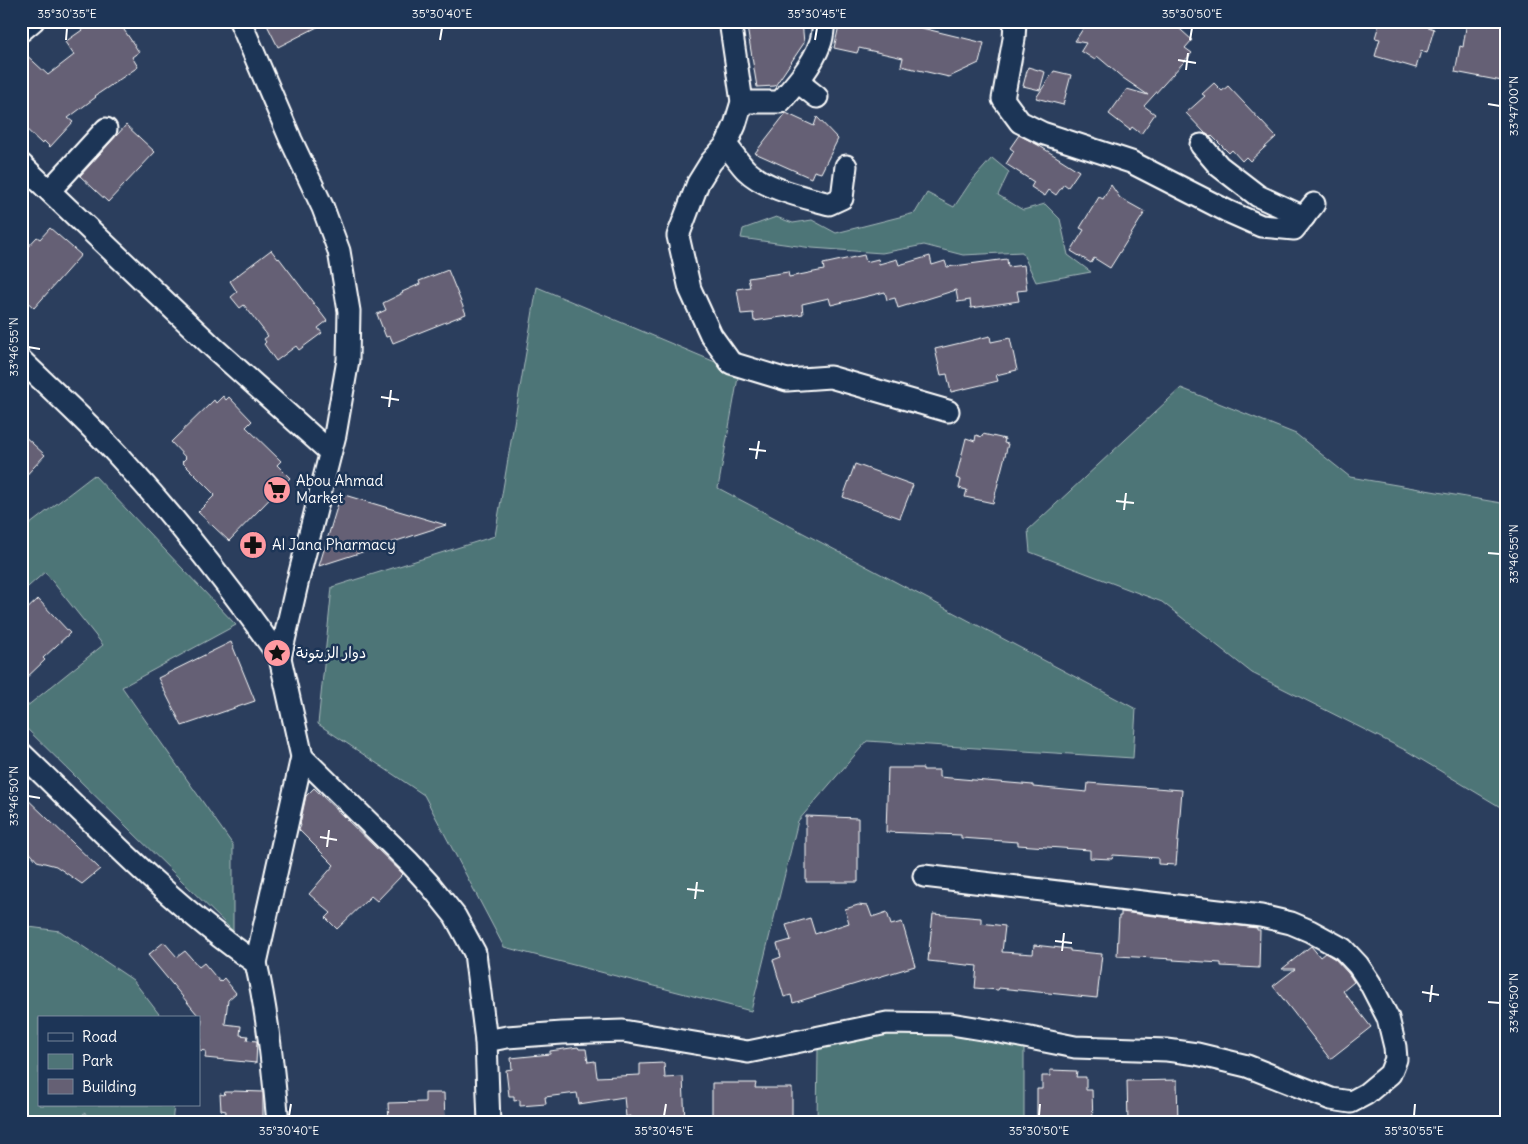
<svg xmlns="http://www.w3.org/2000/svg" width="1528" height="1144" font-family="Delius,'Playpen Sans Arabic',sans-serif">
<style>
.green{fill:#4e7477;stroke:#a6babb}
.building{fill:#656074;stroke:#fff}
.lines{fill:none;stroke-linecap:round;stroke-linejoin:round}
.street-casing{stroke:#fff;stroke-width:25}
.street{stroke:#1d3557;stroke-width:21}
.ticks{fill:none;stroke:#fff;stroke-width:2}
.labels{text-anchor:middle;stroke-width:5;stroke-linejoin:round;paint-order:stroke}
.poi-label{font-size:15px;fill:#fff;stroke:#1d3557;text-anchor:start}
.neatline{fill:none;stroke:#fff;stroke-width:2}
.ticks-label{font-size:12px;text-anchor:middle;fill:#fff}
</style>
<rect width="100%" height="100%" fill="#2b3e5d"/>
<filter id="ink" filterUnits="userSpaceOnUse"><feTurbulence type="fractalNoise" baseFrequency=".02" numOctaves="2"/><feDisplacementMap in="SourceGraphic" scale="10" xChannelSelector="R" yChannelSelector="G"/><feConvolveMatrix kernelMatrix="1 2 1 2 8 2 1 2 1" color-interpolation-filters="sRGB"/></filter>
<g filter="url(#ink)">
<!-- green -->
<g class="green">
<path d="M992 158 1009 172 998 195 1023 210 1045 204 1060 219 1068 255 1091 272 1036 282 1022 252 963 255 924 245 882 253 812 248 741 238 743 229 776 217 793 223 812 220 836 233 915 213 927 193 954 207 970 183Z"/>
<path d="M537 287 739 372 718 488 1136 709 1133 758 867 741 798 821 751 1011 504 947 424 795 318 724 332 587 495 536Z"/>
<path d="M1181 388 1296 434 1350 477 1507 504V811L1407 751 1252 673 1162 602 1030 552 1028 530Z"/>
<path d="M94 475 236 625 122 687 233 845V931L21 723V711L103 645 45 572 21 593V531Z"/>
<path d="M21 926 60 931 133 980 162 1018H39V1105H174L172 1123H99L84 1113 77 1123H21Z"/>
<path d="M959 1031 1024 1041V1123H817L818 1049 870 1035Z"/>
</g>
<!-- building -->
<g class="building">
<path d="M95 21H118L139 52 132 57 138 67 95 96 96 97 68 118 73 122 50 147 44 141 42 144 21 124V50L48 75 74 55 65 42Z"/>
<path d="M265 21H329L278 47Z"/>
<path d="M746 21H802L804 43 775 86 757 87Z"/>
<path d="M840 21H893L984 43 979 63 949 77 901 66 903 58 859 48 857 53 834 48Z"/>
<path d="M1088 21H1171L1192 40 1185 48 1192 53 1144 106 1155 114 1141 134 1132 127 1130 130 1109 114 1127 89 1148 95 1123 78 1097 56 1095 60 1081 51 1086 43 1075 41Z"/>
<path d="M1380 21H1428L1426 26 1434 29 1427 53 1421 51 1416 68 1375 56 1380 39 1375 38Z"/>
<path d="M1467 21H1507V82L1455 72 1460 46 1463 47Z"/>
<path d="M1028 67 1045 72 1040 90 1023 86Z"/>
<path d="M1054 71 1071 75 1063 105 1036 98Z"/>
<path d="M1214 83 1222 91 1228 86 1276 137 1250 161 1246 157 1242 161 1232 150 1229 153 1212 136 1211 137 1205 133 1186 113 1205 96 1202 94Z"/>
<path d="M786 113 814 126 817 117 838 139 821 173 814 171 811 178 755 153Z"/>
<path d="M126 125 155 152 108 202 80 176Z"/>
<path d="M1019 135 1038 145 1079 171 1068 187 1064 184 1056 195 1049 190 1045 196 1031 187 1034 182 1006 164 1014 151 1010 148Z"/>
<path d="M1111 185 1120 198 1145 212 1110 268 1094 258 1091 263 1071 251 1084 230 1080 228 1099 197 1103 199Z"/>
<path d="M50 228 81 255 34 308 21 296V254L37 237 40 239Z"/>
<path d="M271 250 278 259 279 258 327 321 318 328 322 333 299 350 296 346 276 361 264 344 266 342 264 339 268 336 244 305 240 308 231 297 237 292 230 281Z"/>
<path d="M864 255 866 262 878 259 879 264 897 259 899 265 930 256 932 265 945 261 947 267 1007 259 1008 267 1024 265 1027 290 1017 291 1019 301 971 308 970 300 958 302 956 290 898 308 895 298 887 300 885 292 831 305 829 298 802 304 803 314 754 321 753 313 741 314 737 289 750 287 748 278 788 272 789 277 824 270 823 264Z"/>
<path d="M448 270 466 314 393 343 390 336 386 337 377 314 386 310 383 303 403 293 402 292 420 284 419 281Z"/>
<path d="M990 336 991 342 1010 338 1017 370 996 375 998 381 951 392 947 374 941 375 935 349Z"/>
<path d="M223 396 226 400 229 397 252 421 246 427 281 461 277 465 290 478 229 541 198 512 215 495 182 462 186 458 171 442 214 400 216 403Z"/>
<path d="M21 433 45 455 21 481Z"/>
<path d="M983 434 1005 439 1004 443 1008 444 993 503 965 497 967 490 959 488 961 480 956 478 966 438 975 441 976 435 982 437Z"/>
<path d="M855 464 913 485 900 518 843 497Z"/>
<path d="M341 494 446 525 319 566Z"/>
<path d="M38 599 70 633 43 658 45 660 21 683V615Z"/>
<path d="M231 642 255 701 182 726 158 678Z"/>
<path d="M888 768H923V770H939V777L1033 785V787L1087 792 1088 783 1182 790 1176 865 1158 864V858L1113 855 1112 859 1090 858V850L1018 845V842L961 838V835L886 832Z"/>
<path d="M314 788 403 874 377 901 371 896 337 929 326 918 331 913 309 894 334 865 299 830 301 825 300 824 306 796Z"/>
<path d="M21 793 100 869 82 884 56 866 37 861 21 842Z"/>
<path d="M806 816 858 818V882H806Z"/>
<path d="M858 905 868 906 872 917 887 912 891 925 902 922 915 966 793 1003 791 995 784 997 773 960 781 957 777 944 791 940 786 925 810 918 815 934 849 923 845 909Z"/>
<path d="M1121 912 1257 928V930H1260L1259 968 1221 966V963L1173 960 1174 959 1117 956 1119 916H1121Z"/>
<path d="M933 914 981 918V923L1005 926 1002 952 1033 954 1034 945 1070 949V951L1102 954 1097 998 999 988 998 990 975 988 977 966 928 961Z"/>
<path d="M164 942 177 957 185 951 199 967 204 963 220 982 224 978 236 993 228 1000 225 1024 241 1026 240 1035 248 1036 247 1040 257 1041 256 1063 205 1058 206 1051 199 1050 202 1020 148 955Z"/>
<path d="M1311 946 1320 957 1325 953 1335 959 1348 973 1354 982 1343 991 1371 1027 1330 1059 1273 986 1295 969H1282Z"/>
<path d="M578 1047 579 1049H586L588 1062 595 1061 597 1077 640 1075V1064L664 1063 665 1078 683 1077 685 1123H631L630 1116 626 1117 624 1097 579 1104 577 1093 545 1097 546 1104 520 1106V1100L514 1101V1096H509L506 1070 512 1069 511 1058 550 1054V1051Z"/>
<path d="M1050 1070 1077 1071 1076 1077H1086V1090H1092L1093 1123H1037V1089H1042V1076H1050Z"/>
<path d="M1177 1080 1178 1123H1128L1127 1081Z"/>
<path d="M712 1083H756L755 1088H792V1123H712Z"/>
<path d="M233 1091 263 1092V1123H225L226 1111 221 1110 220 1094 224 1095 225 1092H233Z"/>
<path d="M425 1093H444L445 1123H389L388 1103 425 1102Z"/>
</g>
<g class="lines">
<!-- street casing -->
<g class="street-casing">
<g id="street">
<path d="M240 21 291 140 323 208 339 251 349 311 348 360 335 435 297 584 280 658 302 757 256 963"/>
<path d="M730 21 742 102 735 125 726 145 711 162 698 183 678 236 690 289 711 335 731 363 787 380 830 377 948 411"/>
<path d="M1015 21 1014 39 1003 99 1020 122 1042 133 1131 162 1227 211 1261 226 1294 229 1314 204"/>
<path d="M21 31 33 21"/>
<path d="M798 82 817 97"/>
<path d="M742 102H780C795 85 812 66 820 44 823 37 823 29 824 21"/>
<path d="M726 145C733 153 739 163 746 170 765 189 804 197 829 204L842 198 846 166"/>
<path d="M1201 145 1219 166 1258 196 1304 217"/>
<path d="M21 164 214 348 330 452"/>
<path d="M50 190 106 129"/>
<path d="M21 360C56 394 92 426 124 462 180 523 232 590 280 658"/>
<path d="M21 753C96 825 170 904 256 963 268 1016 273 1069 278 1123"/>
<path d="M302 757 409 862 431 886 455 916 475 953 486 1041 489 1123"/>
<path d="M486 1041 507 1037 562 1033 623 1031 748 1052 887 1023 951 1024 1000 1032 1075 1047 1167 1050 1197 1054 1247 1066 1331 1099 1351 1102 1366 1094 1390 1074 1396 1059 1395 1047 1388 1018 1370 983 1358 965 1343 949 1310 931 1291 923 1261 916 924 876"/>
</g>
</g>
<!-- street -->
<use href="#street" class="street"/>
</g>
</g>
<!-- ticks -->
<path class="ticks" d="M66 40 67 28M440 40 442 28M815 40 817 28M1190 40 1192 28M1178 60 1196 63M1186 70 1188 53M1488 104 1500 106M28 347 40 349M381 397 399 400M389 407 391 390M749 449 766 451M756 459 759 441M1116 501 1134 503M1124 510 1126 493M1488 553 1500 554M28 796 40 798M320 837 337 840M327 847 329 830M687 889 704 891M695 899 697 882M1055 941 1072 943M1062 951 1064 933M1422 992 1439 995M1430 1002 1432 985M1488 1002 1500 1003M289 1116 291 1104M664 1116 666 1104M1039 1116 1040 1104M1414 1116 1415 1104"/>
<!-- icons -->
<defs>
<g id="supermarket-disc" transform="scale(1.4375)"><circle r="9.5" fill="#ff9aa2" stroke="#1d3557"/><path d="M-6-5.5h2.5l.6 2H6L4.5 2H-2.5L-4.4-4H-6ZM-1.5 3.2a1.3 1.3 0 1 0 .1 0ZM3 3.2a1.3 1.3 0 1 0 .1 0Z" fill="#111"/></g>
<g id="pharmacy-disc" transform="scale(1.4375)"><circle r="9.5" fill="#ff9aa2" stroke="#1d3557"/><path d="M-2-6h4v4h4v4h-4v4h-4v-4h-4v-4h4Z" fill="#111"/></g>
<g id="sight-disc" transform="scale(1.4375)"><circle r="9.5" fill="#ff9aa2" stroke="#1d3557"/><path d="M0-6L1.8-2.2L6-1.7L2.9 1.2L3.7 5.4L0 3.3L-3.7 5.4L-2.9 1.2L-6-1.7L-1.8-2.2Z" fill="#111"/></g>
</defs>
<g fill-rule="evenodd">
<use href="#supermarket-disc" x="277" y="490"/>
<use href="#pharmacy-disc" x="253" y="545"/>
<use href="#sight-disc" x="277" y="653"/>
</g>
<g class="labels">
<!-- poi labels -->
<g class="poi-label">
<text x="296" y="486">Abou Ahmad<tspan x="296" dy="17">Market</tspan></text>
<text x="272" y="550">Al Jana Pharmacy</text>
<text x="296" y="658">دوار الزيتونة</text>
</g>
</g>
<!-- margin -->
<rect width="1528" height="1144" fill="none" stroke="#1d3557" stroke-width="55"/>
<!-- legend -->
<rect x="38" y="1016" width="162" height="90" fill="#1d3557" stroke="#77869a"/>
<rect x="48" y="1033" width="25" height="8" fill="#1d3557" stroke="#77869a"/>
<text x="82" y="1042" font-size="15" fill="#ffffff">Road</text>
<rect x="48" y="1054" width="25" height="15" fill="#4e7477" stroke="#77869a"/>
<text x="82" y="1066" font-size="15" fill="#ffffff">Park</text>
<rect x="48" y="1079" width="25" height="15" fill="#656074" stroke="#77869a"/>
<text x="82" y="1092" font-size="15" fill="#ffffff">Building</text>
<rect x="28" y="28" width="1472" height="1088" class="neatline"/>
<g class="ticks-label">
<text x="67" y="18">35°30'35"E</text>
<text x="442" y="18">35°30'40"E</text>
<text x="817" y="18">35°30'45"E</text>
<text x="1192" y="18">35°30'50"E</text>
<text transform="translate(1514 106) rotate(-90)" y="4">33°47'00"N</text>
<text transform="translate(14 347) rotate(-90)" y="4">33°46'55"N</text>
<text transform="translate(1514 554) rotate(-90)" y="4">33°46'55"N</text>
<text transform="translate(14 796) rotate(-90)" y="4">33°46'50"N</text>
<text transform="translate(1514 1003) rotate(-90)" y="4">33°46'50"N</text>
<text x="289" y="1135">35°30'40"E</text>
<text x="664" y="1135">35°30'45"E</text>
<text x="1039" y="1135">35°30'50"E</text>
<text x="1414" y="1135">35°30'55"E</text>
</g>
</svg>
